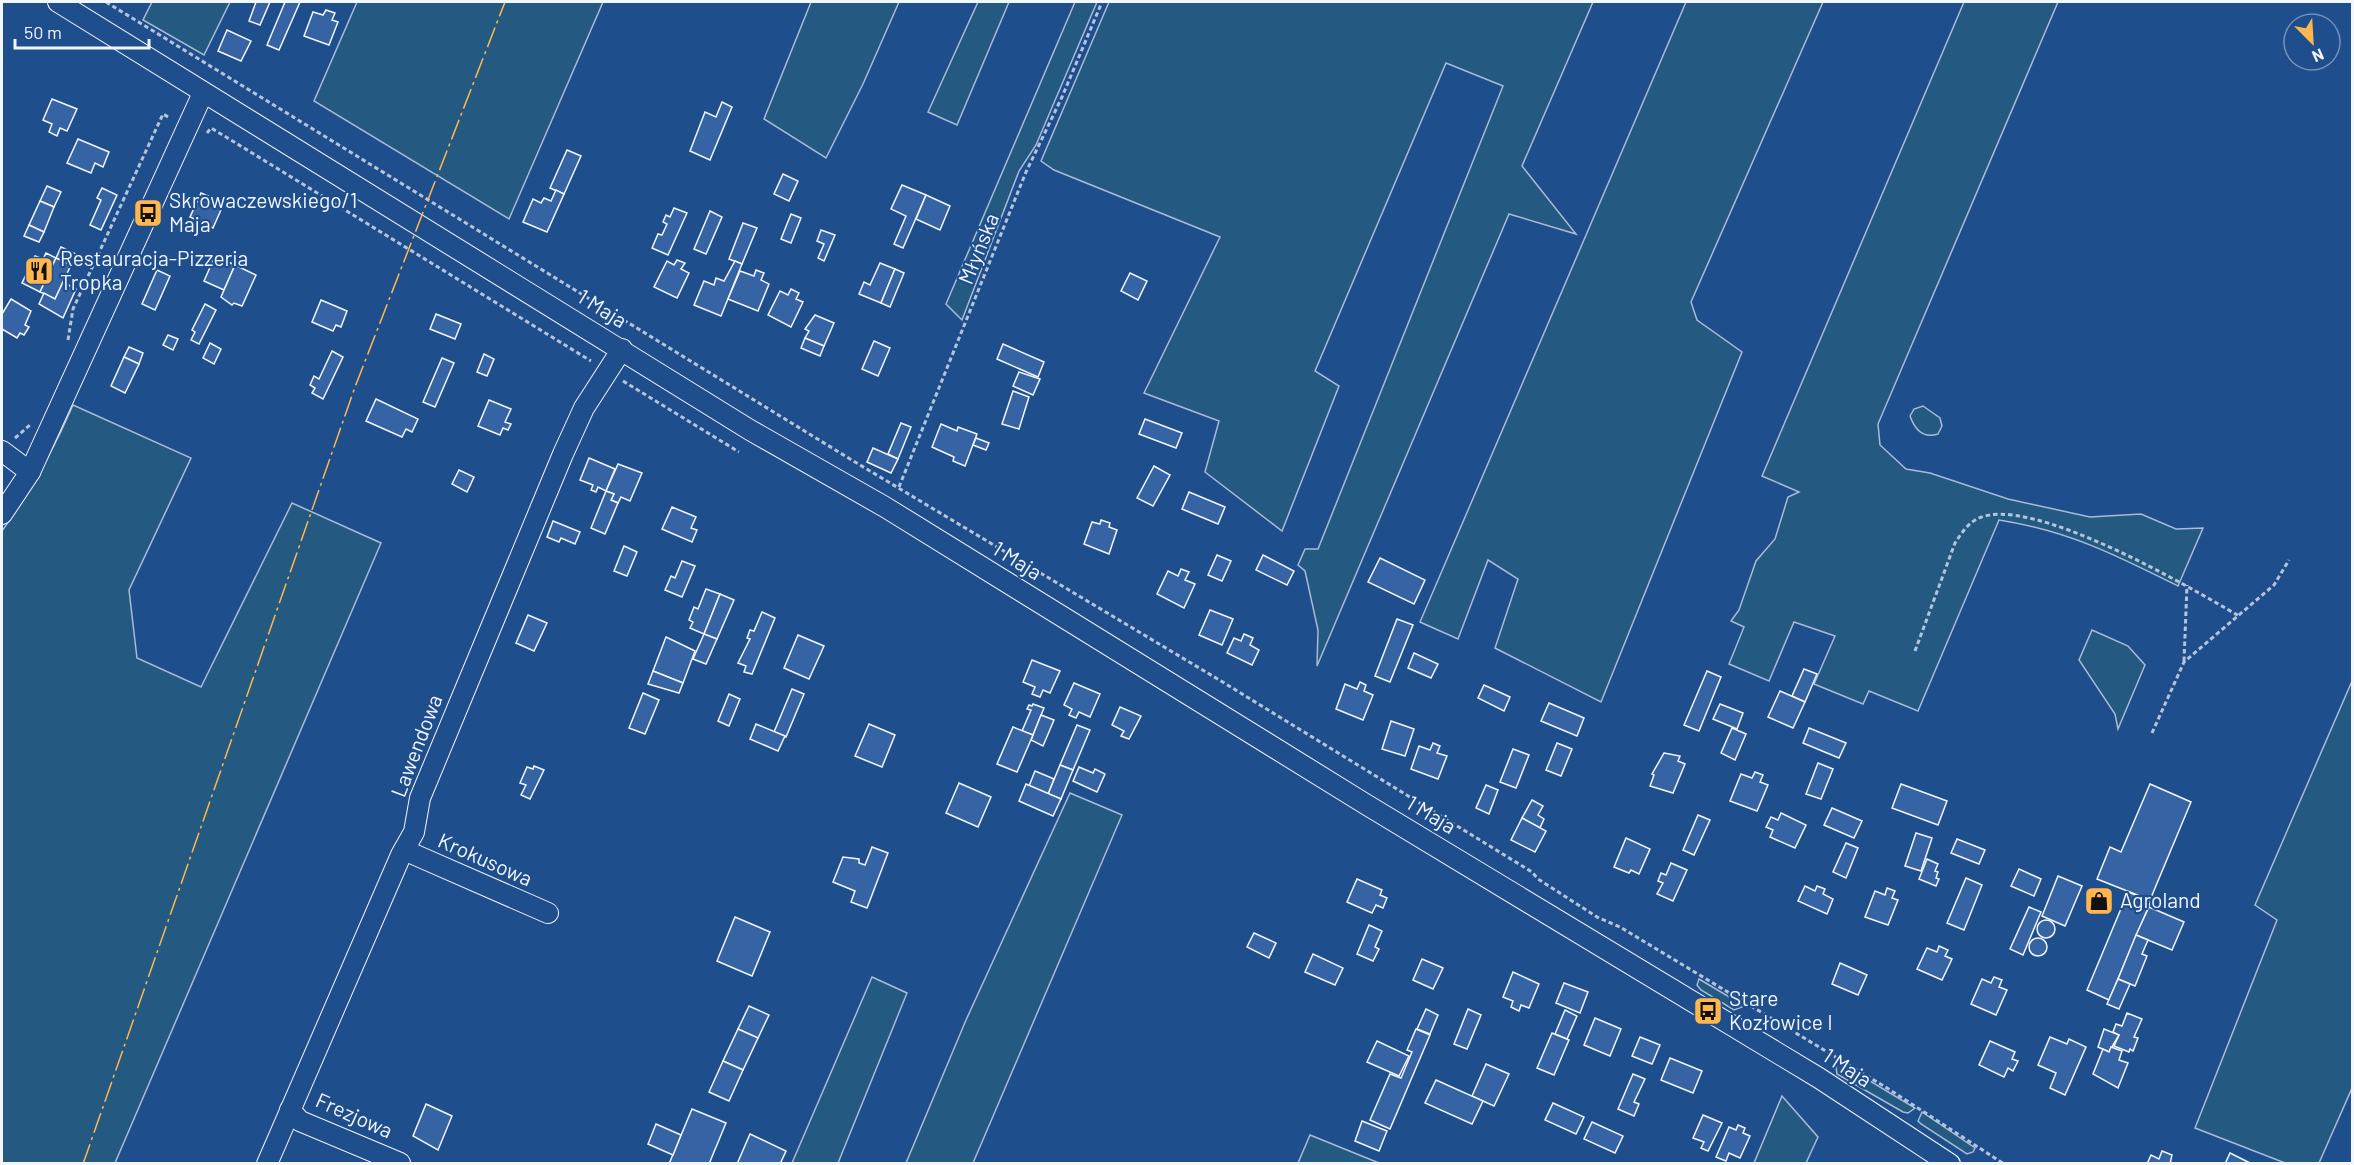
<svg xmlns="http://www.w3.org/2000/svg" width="2354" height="1165" font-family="Barlow,sans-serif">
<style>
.green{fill:#245a82;stroke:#a8bbd7;stroke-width:1.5}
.building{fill:#3563a3;stroke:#f2f6ff;stroke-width:1.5}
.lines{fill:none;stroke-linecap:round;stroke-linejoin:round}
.minor-casing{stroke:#f2f6ff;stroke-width:22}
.path{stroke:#b3c4dc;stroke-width:3;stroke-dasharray:4.5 3;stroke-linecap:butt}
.minor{stroke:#1f4e8c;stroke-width:20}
.power{stroke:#ffb74d;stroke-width:1.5;stroke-dasharray:21 4.5 3 4.5;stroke-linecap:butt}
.labels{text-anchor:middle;stroke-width:4.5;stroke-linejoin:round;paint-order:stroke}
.poi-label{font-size:21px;fill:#f2f6ff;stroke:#1f4e8c;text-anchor:start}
.street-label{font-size:21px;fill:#f2f6ff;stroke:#1f4e8c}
</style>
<rect width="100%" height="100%" fill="#1f4e8c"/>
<!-- green -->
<g class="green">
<path d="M152 2H230L204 55 143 20Z"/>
<path d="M357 2H603L509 219 314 101Z"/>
<path d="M811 2H899L863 84 826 158 764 119Z"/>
<path d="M978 2H1009L957 125 928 112Z"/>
<path d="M1075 2H1097L1036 145 1019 171 962 320 946 304Z"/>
<path d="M1109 2H1593L1522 166 1576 234 1509 214 1317 666 1318 630 1305 571 1298 565 1305 549H1318L1503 86 1446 63 1315 371 1339 386 1282 531 1205 472 1219 421 1144 393 1220 237 1054 170 1041 161Z"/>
<path d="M1686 2H1823L1691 302 1697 320 1742 352 1601 702 1495 648 1518 579 1488 560 1458 639 1420 622Z"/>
<path d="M1964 2H2058L1878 424 1880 445 1906 469 1930 473 2008 499 2090 517 2141 514 2176 529 2203 528 2178 586C2116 555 2069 531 1999 520L1918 711 1869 691 1863 704 1814 684 1835 636 1794 622 1769 681 1729 664 1744 627 1731 621 1739 610 1756 561 1775 539 1788 497 1799 492 1762 476Z"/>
<path d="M73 405 191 458 129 590 137 658 201 687 292 503 381 543 115 1163H2V531C32 489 53 452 73 405Z"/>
<path d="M1923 406 1940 418 1942 426 1938 434C1923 439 1915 430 1910 416L1914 409Z"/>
<path d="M2092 630 2128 646 2145 665 2118 729 2115 714 2079 660Z"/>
<path d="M2352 681V1088L2319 1163H2285L2195 1128 2277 920 2255 905Z"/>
<path d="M1070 793 1122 815 973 1163H906L966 1020Z"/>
<path d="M872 977 907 993 838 1163H792Z"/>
<path d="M1699 979 1743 1005 1742 1007 1734 1010 1701 990 1697 985Z"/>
<path d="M1835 1060 1915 1108 1908 1113 1903 1112 1837 1074Z"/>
<path d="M1782 1096 1818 1137 1806 1163H1754Z"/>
<path d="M1922 1112 1975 1148 1973 1152 1967 1154 1921 1124 1918 1121Z"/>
<path d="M1310 1135 1379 1163H1298Z"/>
</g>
<!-- building -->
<g class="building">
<path d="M256 2H270L260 25 249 21Z"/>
<path d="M285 2H300L279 50 267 45Z"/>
<path d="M326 10 335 13 332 20 338 22 329 45 304 36 313 12 323 15Z"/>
<path d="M227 30 251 41 241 61 218 51Z"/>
<path d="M52 99 77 109 67 131 60 128 57 136 49 132 52 124 43 120Z"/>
<path d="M722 102 732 107 710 160 690 151 705 112 716 117Z"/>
<path d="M78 139 109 152 103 167 95 163 91 173 67 163Z"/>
<path d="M567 150 581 156 564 194 550 188Z"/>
<path d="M783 174 798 181 789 201 774 194Z"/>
<path d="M902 185 926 195 903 248 894 244 906 216 891 209Z"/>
<path d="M47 186 61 192 54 207 40 201Z"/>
<path d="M102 188 117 195 101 230 90 225 101 200 97 198Z"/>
<path d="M556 190 564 194 547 232 523 222 533 199 541 203 544 198 551 201Z"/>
<path d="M201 193 224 203 213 228 190 217Z"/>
<path d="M926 195 950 206 940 230 916 219Z"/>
<path d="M40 201 54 207 44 232 29 225Z"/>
<path d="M674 208 687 213 668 255 652 248 658 234 662 235 667 224 663 222 666 215 670 217Z"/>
<path d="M710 211 722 217 706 254 694 249Z"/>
<path d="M791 214 801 218 791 243 781 239Z"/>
<path d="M743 223 757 228 742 264 729 259Z"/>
<path d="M29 225 44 232 39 242 24 236Z"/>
<path d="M821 230 835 235 824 261 818 258 824 244 817 241Z"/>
<path d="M61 247 76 254 71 265 56 258Z"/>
<path d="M46 253 56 258 40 292 22 283 35 256 43 259Z"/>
<path d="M215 256 235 265 224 290 204 281Z"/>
<path d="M56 258 71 265 55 299 40 292Z"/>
<path d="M677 260 685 263 681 269 689 273 677 298 654 287 667 261 674 265Z"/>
<path d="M735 261 742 264 721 316 694 305 704 281 714 285 716 278 724 281Z"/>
<path d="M880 263 895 269 881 303 859 294 864 282 870 285Z"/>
<path d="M235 265 256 275 242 306 234 303 232 305 221 297Z"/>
<path d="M895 269 904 273 890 307 881 303Z"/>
<path d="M157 270 170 276 155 310 142 304Z"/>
<path d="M756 270 764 273 761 280 769 284 758 311 728 299 740 271 754 276Z"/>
<path d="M1130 273 1147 281 1138 300 1121 291Z"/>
<path d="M63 282 76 289 63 318 39 304 44 293 55 299Z"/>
<path d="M791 289 799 293 796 299 803 302 791 327 768 315 780 291 788 295Z"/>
<path d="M11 299 31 311 25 325 29 327 24 335 20 333 17 338 2 329V314Z"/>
<path d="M321 300 347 311 341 327 336 325 333 331 312 322Z"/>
<path d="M205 304 216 310 199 344 191 340 195 332 192 330Z"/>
<path d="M436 314 461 324 455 339 430 329Z"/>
<path d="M815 315 834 323 824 346 805 338 809 331 805 329Z"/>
<path d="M168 335 178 339 173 350 163 345Z"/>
<path d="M805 338 824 346 820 356 801 348Z"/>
<path d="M874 341 890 348 878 376 862 369Z"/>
<path d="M210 343 221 349 214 364 203 358Z"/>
<path d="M1003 344 1044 362 1038 377 997 359Z"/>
<path d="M129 347 143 353 139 364 124 357Z"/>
<path d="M332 351 343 357 323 399 312 393 315 388 310 385 314 376 319 379Z"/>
<path d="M484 354 494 359 487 376 477 372Z"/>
<path d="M124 357 139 364 125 393 111 386Z"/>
<path d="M442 358 454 363 435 407 423 402Z"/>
<path d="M1019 372 1040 379 1033 395 1013 386Z"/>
<path d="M1013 391 1029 397 1019 429 1002 424Z"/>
<path d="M376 399 418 419 412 432 406 429 402 437 366 421Z"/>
<path d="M489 400 511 409 505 422 511 424 508 430 503 428 500 435 478 426Z"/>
<path d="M1145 419 1182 433 1176 448 1139 434Z"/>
<path d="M901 423 911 427 898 459 888 454Z"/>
<path d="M941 424 957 431 958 427 977 434 965 466 953 461 954 457 932 447Z"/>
<path d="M976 438 989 443 986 450 973 445Z"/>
<path d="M873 448 898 459 891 473 867 462Z"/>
<path d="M589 458 615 469 606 491 598 487 596 492 591 490 593 485 580 480Z"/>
<path d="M618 464 642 473 630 501 621 497 618 503 611 500 614 494 606 491Z"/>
<path d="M1154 466 1170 475 1153 506 1137 498Z"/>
<path d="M459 470 474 477 467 492 452 484Z"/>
<path d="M606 491 614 494 611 500 618 503 605 534 591 528Z"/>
<path d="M1189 492 1225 507 1218 524 1182 509Z"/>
<path d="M672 507 696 517 691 528 697 530 692 542 662 529Z"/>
<path d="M1101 520 1110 523 1109 527 1117 530 1109 554 1084 544 1092 522 1100 524Z"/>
<path d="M553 521 580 532 575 544 561 538 559 542 547 537Z"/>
<path d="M624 546 637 552 627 576 614 571Z"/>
<path d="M1217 555 1231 561 1222 581 1208 575Z"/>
<path d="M1263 555 1294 571 1287 585 1256 570Z"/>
<path d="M1380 558 1425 580 1414 604 1368 582Z"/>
<path d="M682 561 695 566 682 597 665 590 671 576 675 578Z"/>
<path d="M1181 569 1189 572 1185 580 1195 584 1184 608 1157 594 1168 571 1178 576Z"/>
<path d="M706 589 720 594 704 634 690 628 693 622 689 620 694 607 698 609Z"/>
<path d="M720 594 734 600 717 639 704 634Z"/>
<path d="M1210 610 1233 619 1222 645 1199 635Z"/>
<path d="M762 612 775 618 752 674 744 672 746 666 738 663 750 639 747 638 750 630 754 631Z"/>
<path d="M528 615 547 623 534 651 516 643Z"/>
<path d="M1397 619 1413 625 1390 682 1375 676Z"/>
<path d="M704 634 717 639 706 664 693 659Z"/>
<path d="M1244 634 1253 638 1250 645 1259 650 1252 665 1227 653 1234 638 1241 641Z"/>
<path d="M798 635 824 646 809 679 784 668Z"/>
<path d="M666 637 695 651 683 683 653 671Z"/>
<path d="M1414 653 1438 664 1431 678 1408 668Z"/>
<path d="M1032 660 1060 671 1050 693 1043 690 1040 697 1032 694 1035 687 1023 682Z"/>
<path d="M1804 669 1817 674 1805 702 1792 696Z"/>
<path d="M653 671 683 683 679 693 648 684Z"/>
<path d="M1707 671 1721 677 1699 731 1684 725Z"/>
<path d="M1360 682 1366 685 1364 691 1373 695 1363 720 1336 709 1345 684 1357 689Z"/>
<path d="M1074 683 1100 694 1090 717 1079 712 1076 718 1069 715 1072 709 1064 705Z"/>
<path d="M1484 685 1510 697 1504 711 1478 698Z"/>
<path d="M792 689 804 694 786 737 774 732Z"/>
<path d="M1780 691 1805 702 1793 728 1768 717Z"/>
<path d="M643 693 659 700 645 734 629 728Z"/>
<path d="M729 694 740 699 729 726 718 721Z"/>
<path d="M1549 703 1584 718 1577 736 1541 721Z"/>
<path d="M1033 704 1044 708 1033 735 1022 731 1031 710 1027 709 1029 705 1032 706Z"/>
<path d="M1720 704 1743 713 1737 729 1713 719Z"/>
<path d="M1120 707 1141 716 1129 739 1121 736 1124 731 1112 725Z"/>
<path d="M1041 715 1054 720 1043 746 1031 740Z"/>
<path d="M1391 721 1414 729 1405 756 1382 749Z"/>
<path d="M756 724 785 736 778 751 750 739Z"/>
<path d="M869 724 895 735 882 767 855 756Z"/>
<path d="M1077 725 1090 730 1073 770 1060 765Z"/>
<path d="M1013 727 1033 735 1017 772 997 764Z"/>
<path d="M1732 728 1746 734 1735 760 1721 753Z"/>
<path d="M1809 728 1846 743 1839 758 1803 743Z"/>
<path d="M1433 743 1440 746 1437 753 1447 756 1438 779 1411 769 1419 746 1430 750Z"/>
<path d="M1557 743 1572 749 1561 776 1546 770Z"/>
<path d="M1513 749 1529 755 1516 788 1500 782Z"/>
<path d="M1664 753 1680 756 1678 761 1685 764 1673 793 1650 786 1654 775 1652 774Z"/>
<path d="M1818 763 1833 769 1821 799 1806 794Z"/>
<path d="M1060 765 1073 770 1061 799 1048 794Z"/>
<path d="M534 766 544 770 530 799 521 795 526 785 520 783 527 767 533 769Z"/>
<path d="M1079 767 1093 773 1095 769 1105 774 1097 792 1073 781Z"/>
<path d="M1035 771 1054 779 1048 794 1029 786Z"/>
<path d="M1755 772 1763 775 1760 782 1768 785 1757 811 1730 801 1741 774 1752 778Z"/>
<path d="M959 783 991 797 978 827 946 813Z"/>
<path d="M1026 784 1061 799 1053 816 1019 801Z"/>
<path d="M1901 784 1947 801 1938 825 1892 808Z"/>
<path d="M2150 784 2191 802 2150 900 2097 879 2110 847 2121 852Z"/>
<path d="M1486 785 1498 790 1489 814 1476 808Z"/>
<path d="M1532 800 1543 806 1538 815 1544 819 1540 828 1522 818Z"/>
<path d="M1832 808 1862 821 1854 838 1824 825Z"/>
<path d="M1781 813 1806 825 1795 848 1770 837 1773 830 1766 827 1771 817 1778 820Z"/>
<path d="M1698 815 1710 820 1694 855 1683 850Z"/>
<path d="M1522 818 1546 831 1535 852 1511 840Z"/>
<path d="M1916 833 1932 838 1921 871 1905 866Z"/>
<path d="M1626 838 1650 849 1639 874 1631 870 1629 873 1614 867Z"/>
<path d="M1957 839 1985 850 1979 864 1951 853Z"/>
<path d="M1846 843 1858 848 1846 878 1833 872Z"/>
<path d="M872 847 888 853 867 908 851 902 855 891 833 882 843 857 859 859V863L865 865Z"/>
<path d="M1927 859 1938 864 1935 871 1938 872 1936 878 1939 879 1936 886 1919 879Z"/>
<path d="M1671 863 1687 870 1673 901 1657 894 1663 883 1658 881 1661 873 1666 875Z"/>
<path d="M2019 869 2041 879 2034 896 2011 886Z"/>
<path d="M2058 876 2082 886 2065 926 2042 916Z"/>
<path d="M1966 878 1982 885 1964 930 1947 923Z"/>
<path d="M1357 879 1382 890 1380 895 1387 898 1383 908 1376 905 1372 913 1347 902Z"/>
<path d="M1805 886 1815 891 1817 886 1825 889 1823 894 1833 899 1827 914 1798 901Z"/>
<path d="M1887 888 1895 891 1892 898 1898 900 1888 925 1865 917 1875 891 1885 895Z"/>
<path d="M2128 892 2151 901 2109 1000 2087 990Z"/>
<path d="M2029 907 2041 912 2023 955 2010 949Z"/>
<path d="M2149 907 2184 922 2172 950 2136 935Z"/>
<path d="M735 917 770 932 752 976 717 961Z"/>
<circle cx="2046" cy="929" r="9"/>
<path d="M1369 925 1382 931 1375 947 1379 949 1373 961 1357 954Z"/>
<path d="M1254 933 1276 943 1269 958 1247 947Z"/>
<path d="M2136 935 2148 940 2142 954 2147 956 2135 986 2118 979Z"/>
<circle cx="2038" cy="947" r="9"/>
<path d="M1939 946 1948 950 1945 956 1952 959 1942 980 1917 969 1927 948 1937 952Z"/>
<path d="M1313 954 1343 968 1335 985 1305 972Z"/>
<path d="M1422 959 1443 968 1433 989 1413 980Z"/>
<path d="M1840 963 1867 975 1858 995 1832 984Z"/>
<path d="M1513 972 1539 984 1529 1008 1521 1005 1519 1011 1511 1007 1513 1001 1503 997Z"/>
<path d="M1994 977 2002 980 1999 987 2007 990 1996 1015 1971 1004 1982 979 1991 983Z"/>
<path d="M2118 979 2130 984 2119 1009 2107 1004Z"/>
<path d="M1564 983 1588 992 1580 1013 1556 1003Z"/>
<path d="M749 1006 769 1015 758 1038 738 1029Z"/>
<path d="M1426 1009 1438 1015 1430 1034 1417 1029Z"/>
<path d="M1468 1009 1481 1015 1467 1049 1454 1044Z"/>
<path d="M1565 1010 1577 1016 1567 1039 1555 1034Z"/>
<path d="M2127 1013 2142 1019 2134 1037 2138 1038 2133 1051 2130 1049 2129 1052 2114 1046 2119 1035 2113 1032 2116 1024 2122 1026Z"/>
<path d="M1595 1018 1621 1029 1610 1056 1584 1045Z"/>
<path d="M738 1029 758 1038 743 1070 723 1061Z"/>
<path d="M1416 1029 1430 1035 1390 1129 1370 1120 1390 1074 1401 1078 1412 1052 1407 1050Z"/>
<path d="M2104 1029 2119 1035 2109 1052 2098 1047Z"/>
<path d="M1552 1033 1569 1040 1554 1075 1537 1068Z"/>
<path d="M1640 1037 1660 1045 1652 1064 1632 1056Z"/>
<path d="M2050 1037 2067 1044 2069 1039 2086 1047 2065 1095 2050 1088 2056 1073 2038 1065Z"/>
<path d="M1377 1041 1409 1056 1399 1076 1367 1062Z"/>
<path d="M1990 1041 2015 1052 2012 1059 2018 1061 2013 1071 2008 1068 2004 1077 1979 1065Z"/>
<path d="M2111 1047 2122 1051 2119 1060 2128 1063 2118 1088 2093 1074 2103 1049 2109 1052Z"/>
<path d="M1670 1058 1702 1071 1693 1093 1661 1080Z"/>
<path d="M723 1061 743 1070 729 1101 709 1092Z"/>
<path d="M1486 1064 1509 1074 1494 1106 1472 1096Z"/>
<path d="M1633 1074 1645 1079 1634 1102 1639 1104 1634 1116 1618 1109Z"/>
<path d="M1436 1080 1483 1101 1472 1124 1425 1103Z"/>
<path d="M1553 1103 1584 1117 1576 1134 1545 1120Z"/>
<path d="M426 1104 452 1116 438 1150 413 1136Z"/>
<path d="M692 1109 726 1123 709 1164H669Z"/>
<path d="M1703 1115 1722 1123 1708 1151 1701 1148 1704 1142 1693 1138Z"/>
<path d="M1362 1121 1387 1131 1379 1151 1355 1141Z"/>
<path d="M1592 1122 1623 1136 1615 1153 1584 1139Z"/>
<path d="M656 1124 681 1135 673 1155 648 1144Z"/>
<path d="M1738 1125 1745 1128 1743 1133 1750 1136 1740 1158 1729 1153 1726 1161 1716 1157 1729 1127 1736 1130Z"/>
<path d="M750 1134 786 1151 780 1164H737Z"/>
<path d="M2162 1151 2172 1155 2170 1164H2147L2151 1155 2159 1159Z"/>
<path d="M2230 1153 2252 1164H2225Z"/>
</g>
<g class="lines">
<!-- minor casing -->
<g class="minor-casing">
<g id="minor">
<path d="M58 2 750 430 885 507 1367 805 1819 1078 1950 1164"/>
<path d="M2 451 30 472"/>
<path d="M2 514 30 472 203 93"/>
<path d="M404 850 548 913"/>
<path d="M290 1110 300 1121 400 1163"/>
<path d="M267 1164 401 855 414 832 420 798 563 454 584 408 622 349"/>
</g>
</g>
<!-- path -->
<g class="path">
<path d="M106 2 855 462 1221 681 1532 872 1538 879 1597 917 1620 927 1887 1088 2004 1164"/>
<path d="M207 133 211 128 226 137 591 361"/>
<path d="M68 340 73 309 163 114 170 118"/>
<path d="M623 381 739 452"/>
<path d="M15 438 30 425"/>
<path d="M899 487 1026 172 1062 97 1102 2"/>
<path d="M1915 651 1955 543C1961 534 1967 524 1977 519 2028 492 2191 588 2239 616"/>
<path d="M2184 661 2187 585"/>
<path d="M2152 733 2184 662 2274 585 2289 560"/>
</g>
<!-- minor -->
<use href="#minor" class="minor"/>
<!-- power -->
<path class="power" d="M83 1164 355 387 505 2"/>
</g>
<!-- icons -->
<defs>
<g id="bus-square" transform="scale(1.5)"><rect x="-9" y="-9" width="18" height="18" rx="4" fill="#ffb74d" stroke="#1f4e8c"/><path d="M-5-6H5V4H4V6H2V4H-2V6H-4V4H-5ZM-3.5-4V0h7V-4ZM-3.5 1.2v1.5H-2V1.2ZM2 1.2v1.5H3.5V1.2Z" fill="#111"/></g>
<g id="restaurant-square" transform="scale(1.5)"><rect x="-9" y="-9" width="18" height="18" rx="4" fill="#ffb74d" stroke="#1f4e8c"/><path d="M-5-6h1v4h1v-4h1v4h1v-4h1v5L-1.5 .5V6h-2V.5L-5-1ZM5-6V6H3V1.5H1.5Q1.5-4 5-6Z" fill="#111"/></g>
<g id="shop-square" transform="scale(1.5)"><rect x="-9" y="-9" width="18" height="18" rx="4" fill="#ffb74d" stroke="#1f4e8c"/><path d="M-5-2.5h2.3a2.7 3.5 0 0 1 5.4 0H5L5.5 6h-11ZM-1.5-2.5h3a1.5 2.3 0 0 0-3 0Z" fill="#111"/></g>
</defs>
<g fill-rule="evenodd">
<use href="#bus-square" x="148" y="213"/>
<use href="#restaurant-square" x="39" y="271"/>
<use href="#shop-square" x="2099" y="901"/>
<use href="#bus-square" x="1708" y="1011"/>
</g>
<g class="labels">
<!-- poi labels -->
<g class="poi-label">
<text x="169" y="208">Skrowaczewskiego/1<tspan x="169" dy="24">Maja</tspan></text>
<text x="60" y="266">Restauracja-Pizzeria<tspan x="60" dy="24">Tropka</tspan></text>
<text x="2120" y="908">Agroland</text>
<text x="1729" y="1006">Stare<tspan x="1729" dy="24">Kozłowice I</tspan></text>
</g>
<!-- street labels -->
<g class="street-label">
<text transform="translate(979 249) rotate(-68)" y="7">Młyńska</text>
<text transform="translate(602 309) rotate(32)" y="7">1 Maja</text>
<text transform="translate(1017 561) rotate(32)" y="7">1 Maja</text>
<text transform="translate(417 746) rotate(-69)" y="7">Lawendowa</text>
<text transform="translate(1431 815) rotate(31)" y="7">1 Maja</text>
<text transform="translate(485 860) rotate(24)" y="7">Krokusowa</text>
<text transform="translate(1847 1068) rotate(33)" y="7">1 Maja</text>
<text transform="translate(354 1116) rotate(24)" y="7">Frezjowa</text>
</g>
</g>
<!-- border -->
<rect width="2354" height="1165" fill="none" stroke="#f2f6ff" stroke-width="6"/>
<!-- north arrow -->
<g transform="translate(2312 42) rotate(156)"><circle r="28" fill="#1f4e8c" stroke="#7391ba" stroke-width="1.5"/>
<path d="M0-4.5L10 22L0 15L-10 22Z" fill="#ffb74d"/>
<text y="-9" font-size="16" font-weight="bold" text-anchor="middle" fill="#f2f6ff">N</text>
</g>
<!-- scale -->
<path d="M15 39v9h134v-9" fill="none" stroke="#f2f6ff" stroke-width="3"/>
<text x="24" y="39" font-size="18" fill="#f2f6ff" stroke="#1f4e8c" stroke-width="4.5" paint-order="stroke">50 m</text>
</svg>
